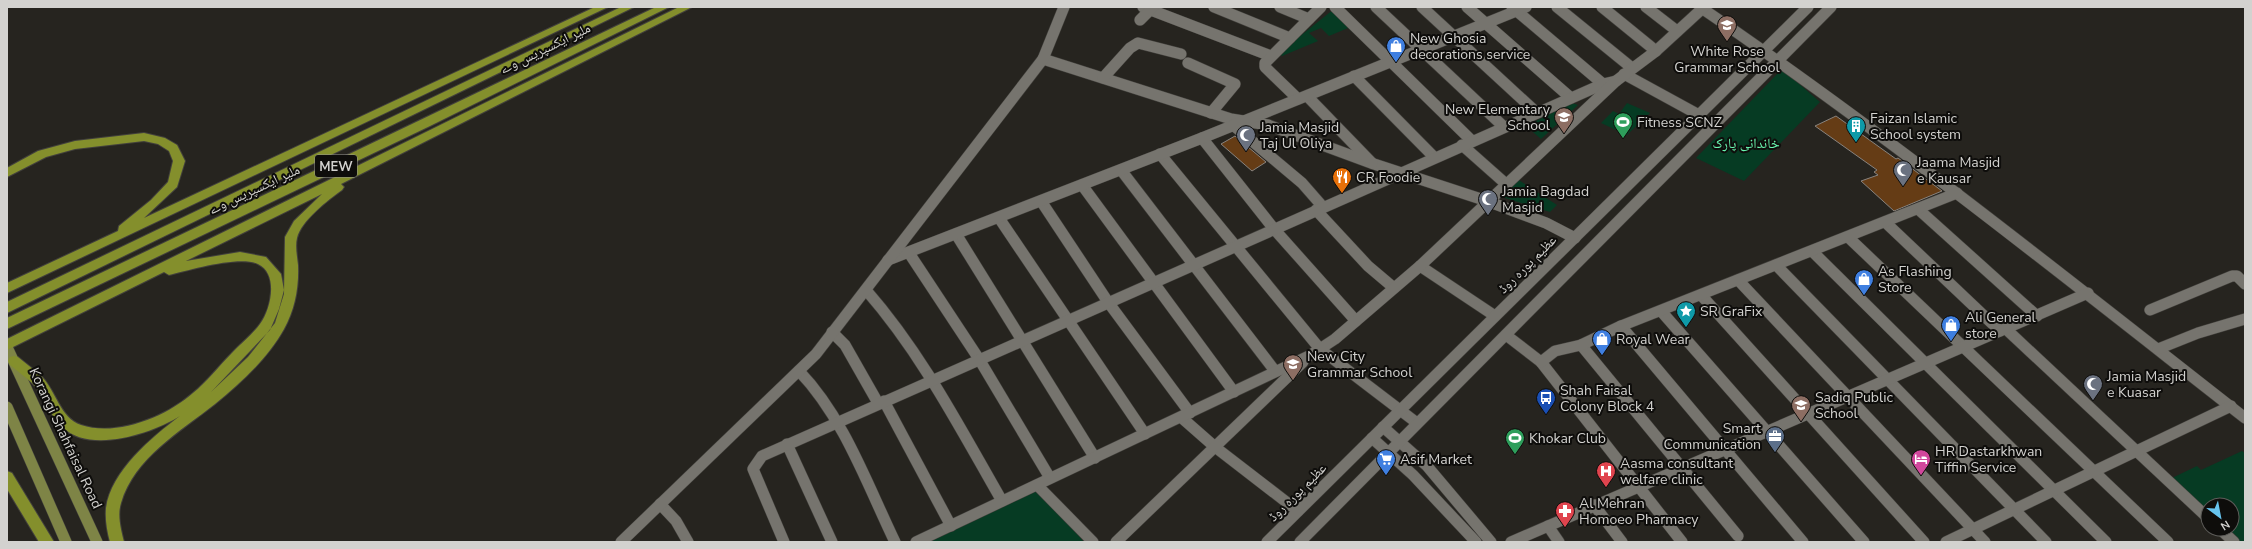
<svg xmlns="http://www.w3.org/2000/svg" width="2252" height="549" font-family="'Nunito Sans','Noto Naskh Arabic',sans-serif">
<style>
.green{fill:#063b23}
.building{fill:#653c15;stroke:#88837e}
.lines{fill:none;stroke-linecap:round;stroke-linejoin:round}
.minor-casing{stroke:#42403c;stroke-width:12}
.tertiary-casing{stroke:#42403c;stroke-width:12}
.secondary-casing{stroke:#42403c;stroke-width:12}
.primary-casing{stroke:#42403c;stroke-width:12}
.motorway-casing{stroke:#42403c;stroke-width:2}
.minor{stroke:#76746e;stroke-width:11}
.tertiary{stroke:#76746e;stroke-width:11}
.secondary{stroke:#76746e;stroke-width:11}
.primary{stroke:#7e8446;stroke-width:11}
.motorway{fill:#848f2c;fill-rule:evenodd}
.labels{text-anchor:middle;stroke-width:4;stroke-linejoin:round;paint-order:stroke}
.shield{fill:#0e0d0b;stroke:#989794;stroke-width:1}
.shield-label{font-size:13px;font-weight:bold;fill:#d3d2cf}
.poi-label{font-size:14px;fill:#d3d2cf;stroke:#0e0d0b;text-anchor:start}
.street-label{font-size:14px;fill:#d3d2cf;stroke:#0e0d0b}
.park-label{font-size:14px;fill:#6af7b0;stroke:#0e0d0b}
</style>
<rect width="100%" height="100%" fill="#26241f"/>
<!-- green -->
<g class="green">
<path d="M1334 9 1361 34 1357 36 1348 28 1329 36 1321 28 1309 33 1318 41 1282 56 1279 53Z"/>
<path d="M1782 69 1820 102 1744 181 1696 158Z"/>
<path d="M1572 103 1578 105 1541 139 1526 126Z"/>
<path d="M1627 103 1650 113 1627 135 1601 123 1613 111 1619 114Z"/>
<path d="M1517 179 1557 205 1550 212 1499 196Z"/>
<path d="M2242 451 2245 453V542H2240L2226 529H2232V505H2208V512L2172 478 2197 466 2201 470Z"/>
<path d="M1040 488 1084 542H929Z"/>
</g>
<!-- building -->
<g class="building">
<path d="M1836 116 1896 159 1898 158 1942 191 1894 211 1861 181 1878 175 1874 172 1877 170 1815 126Z"/>
<path d="M1235 136 1266 162 1252 171 1221 144Z"/>
</g>
<g class="lines">
<!-- minor casing -->
<g class="minor-casing">
<g id="minor">
<path d="M1143 7 1271 56"/>
<path d="M1214 7 1290 38"/>
<path d="M1280 7 1309 19"/>
<path d="M1335 7 1472 141"/>
<path d="M1376 7 1504 127"/>
<path d="M1422 7 1537 113"/>
<path d="M1467 7 1571 98"/>
<path d="M1512 7 1603 84"/>
<path d="M1557 7 1632 68"/>
<path d="M1602 7 1656 51"/>
<path d="M1646 7 1677 31"/>
<path d="M1700 7C1888 135 2066 278 2245 418"/>
<path d="M1140 20 1153 7"/>
<path d="M1043 59 1231 119 1268 125 1374 164 1487 201 1546 223 1575 238"/>
<path d="M1188 63 1235 84 1211 113"/>
<path d="M1624 74 1699 115"/>
<path d="M1354 76 1434 157"/>
<path d="M1103 78 1130 48 1138 43 1181 54"/>
<path d="M1307 96 1372 163"/>
<path d="M1298 99 1265 67V63L1321 7"/>
<path d="M1233 125 1302 183 1323 207"/>
<path d="M1202 138 1274 229 1356 321"/>
<path d="M1462 145 1506 184"/>
<path d="M1160 154 1320 349 1417 423"/>
<path d="M1121 170 1275 371"/>
<path d="M1082 185 1234 392"/>
<path d="M1041 201 1108 302 1190 413"/>
<path d="M1918 209 2037 316"/>
<path d="M1316 210 1368 266 1394 288"/>
<path d="M999 218 1145 434"/>
<path d="M1885 222 2000 331"/>
<path d="M956 234 1095 458"/>
<path d="M1848 237 2168 542"/>
<path d="M1812 251 2106 542"/>
<path d="M909 253 979 359 1050 478"/>
<path d="M888 260 1202 138 1526 7"/>
<path d="M1776 265 2046 542"/>
<path d="M1420 266 1495 316"/>
<path d="M1738 280 1985 542"/>
<path d="M866 290C922 354 960 428 1002 501"/>
<path d="M1701 295 1924 542"/>
<path d="M2150 310 2232 276H2237L2245 284"/>
<path d="M1661 311 1864 542"/>
<path d="M1621 326 1803 542"/>
<path d="M2006 329 2208 518"/>
<path d="M832 332 845 345 878 403"/>
<path d="M1506 335 1541 362 1682 542"/>
<path d="M1581 345 1738 536"/>
<path d="M2158 349 2198 333 2245 319"/>
<path d="M1541 362 1555 351 1581 345 1621 326 1957 193"/>
<path d="M799 371C844 418 867 484 895 542"/>
<path d="M884 401 951 526"/>
<path d="M1182 418 1215 447 1298 511"/>
<path d="M787 444 832 542"/>
<path d="M1037 485 1093 542"/>
<path d="M660 504 676 521 688 542"/>
<path d="M1594 505 1622 542"/>
<path d="M1548 526 1559 542"/>
<path d="M2220 529 2234 542"/>
<path d="M784 542 753 469 762 456 1603 84 1616 81"/>
<path d="M916 542 1309 356 1335 339 1420 266 1616 81 1656 51 1704 7"/>
<path d="M1116 542 1303 362"/>
<path d="M1511 542 2088 293"/>
<path d="M1946 542 2231 406"/>
</g>
</g>
<!-- tertiary casing -->
<g class="tertiary-casing">
<g id="tertiary">
<path d="M1383 427 1427 466 1491 542"/>
<path d="M1372 438 1413 475 1476 542"/>
<path d="M621 542 816 354 1043 59 1064 7"/>
</g>
</g>
<!-- secondary casing -->
<g class="secondary-casing">
<g id="secondary">
<path d="M1267 542 1808 7"/>
<path d="M1300 542 1831 7"/>
</g>
</g>
<!-- primary casing -->
<g class="primary-casing">
<g id="primary">
<path d="M7 347 97 542"/>
<path d="M7 407 66 542"/>
</g>
</g>
<!-- motorway casing -->
<g class="motorway-casing">
<g id="motorway">
<path d="M595 7H608L7 293V283L118 231 119 226 151 200 168 182 173 161 169 151 158 144 144 141 75 149 46 157 7 177V168L38 151 75 141 144 133 165 138 177 145 185 161 177 187 144 218Z"/>
<path d="M621 7H634L7 313V302Z"/>
<path d="M656 7H669L430 126 7 329V318Z"/>
<path d="M679 7H692L341 184 344 187 342 190C328 200 301 221 297 238 295 246 297 256 298 265 299 287 295 309 284 329 268 358 241 383 215 404 181 431 134 458 121 503 117 515 121 530 124 542H110C107 531 105 520 106 508 111 471 152 437 180 416 151 434 90 454 62 427 49 415 45 397 33 384 26 377 17 371 10 365L8 361 10 357 14 356 18 357C26 364 35 370 42 377 56 391 60 418 81 425 116 437 166 417 193 393 207 382 218 367 231 354 240 344 252 335 260 324 271 309 279 274 258 264 240 255 189 270 169 275L164 272 7 350V339ZM322 194 294 221 285 237 284 294 275 323 248 357 211 392 270 330 279 309 284 290 281 274 266 257 240 252 186 261Z"/>
<path d="M7 471 12 473 54 542H39L7 489Z"/>
</g>
</g>
<!-- minor -->
<use href="#minor" class="minor"/>
<!-- tertiary -->
<use href="#tertiary" class="tertiary"/>
<!-- secondary -->
<use href="#secondary" class="secondary"/>
<!-- primary -->
<use href="#primary" class="primary"/>
<!-- motorway -->
<use href="#motorway" class="motorway"/>
</g>
<!-- icons -->
<defs>
<g id="school-pin" transform="scale(1)"><path d="M0 17L-7.5 6A9.5 9.5 0 1 1 7.5 6Z" fill="#8d6e63" stroke="#0e0d0b"/><path d="M0-5L7-2L0 1L-7-2ZM-4 1L0 2.5L4 1V4Q0 6-4 4Z" fill="#fff"/></g>
<g id="shop-pin" transform="scale(1)"><path d="M0 17L-7.5 6A9.5 9.5 0 1 1 7.5 6Z" fill="#3f7fe0" stroke="#0e0d0b"/><path d="M-5-2.5h2.3a2.7 3.5 0 0 1 5.4 0H5L5.5 6h-11ZM-1.5-2.5h3a1.5 2.3 0 0 0-3 0Z" fill="#fff"/></g>
<g id="stadium-pin" transform="scale(1)"><path d="M0 17L-7.5 6A9.5 9.5 0 1 1 7.5 6Z" fill="#2e9e5b" stroke="#0e0d0b"/><path d="M0-5a6.5 5 0 1 0 0 10a6.5 5 0 1 0 0-10ZM-3.5-1.8h7v3.6h-7Z" fill="#fff"/></g>
<g id="building-pin" transform="scale(1)"><path d="M0 17L-7.5 6A9.5 9.5 0 1 1 7.5 6Z" fill="#0f9aa8" stroke="#0e0d0b"/><path d="M-4-6H4V6H1V3H-1V6H-4ZM-2.5-4.3h1.7v1.8h-1.7ZM.8-4.3h1.7v1.8H.8ZM-2.5-1h1.7V.8h-1.7ZM.8-1h1.7V.8H.8Z" fill="#fff"/></g>
<g id="mosque-pin" transform="scale(1)"><path d="M0 17L-7.5 6A9.5 9.5 0 1 1 7.5 6Z" fill="#6b7280" stroke="#0e0d0b"/><path d="M3.5-4.9A6 6 0 1 0 3.5 4.9A5 5 0 1 1 3.5-4.9Z" fill="#fff"/></g>
<g id="restaurant-pin" transform="scale(1)"><path d="M0 17L-7.5 6A9.5 9.5 0 1 1 7.5 6Z" fill="#e8710a" stroke="#0e0d0b"/><path d="M-5-6h1v4h1v-4h1v4h1v-4h1v5L-1.5 .5V6h-2V.5L-5-1ZM5-6V6H3V1.5H1.5Q1.5-4 5-6Z" fill="#fff"/></g>
<g id="sight-pin" transform="scale(1)"><path d="M0 17L-7.5 6A9.5 9.5 0 1 1 7.5 6Z" fill="#0f9aa8" stroke="#0e0d0b"/><path d="M0-6L1.8-2.2L6-1.7L2.9 1.2L3.7 5.4L0 3.3L-3.7 5.4L-2.9 1.2L-6-1.7L-1.8-2.2Z" fill="#fff"/></g>
<g id="bus-pin" transform="scale(1)"><path d="M0 17L-7.5 6A9.5 9.5 0 1 1 7.5 6Z" fill="#1a4fb4" stroke="#0e0d0b"/><path d="M-5-6H5V4H4V6H2V4H-2V6H-4V4H-5ZM-3.5-4V0h7V-4ZM-3.5 1.2v1.5H-2V1.2ZM2 1.2v1.5H3.5V1.2Z" fill="#fff"/></g>
<g id="office-pin" transform="scale(1)"><path d="M0 17L-7.5 6A9.5 9.5 0 1 1 7.5 6Z" fill="#5c6f8a" stroke="#0e0d0b"/><path d="M-6-3h4V-5.5h4V-3h4V5H-6ZM-1-4.5V-3h2v-1.5ZM-6 0V1H6V0Z" fill="#fff"/></g>
<g id="supermarket-pin" transform="scale(1)"><path d="M0 17L-7.5 6A9.5 9.5 0 1 1 7.5 6Z" fill="#3f7fe0" stroke="#0e0d0b"/><path d="M-6-5.5h2.5l.6 2H6L4.5 2H-2.5L-4.4-4H-6ZM-1.5 3.2a1.3 1.3 0 1 0 .1 0ZM3 3.2a1.3 1.3 0 1 0 .1 0Z" fill="#fff"/></g>
<g id="hotel-pin" transform="scale(1)"><path d="M0 17L-7.5 6A9.5 9.5 0 1 1 7.5 6Z" fill="#d1479c" stroke="#0e0d0b"/><path d="M-6-4.5h1.5V1H6V5H4.5V3h-9V5H-6ZM-4 0a1.8 1.8 0 1 1 3.6 0ZM.5 0V-2.5h3Q6-2.5 6 0Z" fill="#fff"/></g>
<g id="hospital-pin" transform="scale(1)"><path d="M0 17L-7.5 6A9.5 9.5 0 1 1 7.5 6Z" fill="#e0444e" stroke="#0e0d0b"/><path d="M-5-5h3v3.5h4V-5h3V5h-3V1.5h-4V5h-3Z" fill="#fff"/></g>
<g id="pharmacy-pin" transform="scale(1)"><path d="M0 17L-7.5 6A9.5 9.5 0 1 1 7.5 6Z" fill="#e0444e" stroke="#0e0d0b"/><path d="M-2-6h4v4h4v4h-4v4h-4v-4h-4v-4h4Z" fill="#fff"/></g>
</defs>
<g fill-rule="evenodd">
<use href="#school-pin" x="1727" y="25"/>
<use href="#shop-pin" x="1396" y="46"/>
<use href="#school-pin" x="1564" y="117"/>
<use href="#stadium-pin" x="1623" y="122"/>
<use href="#building-pin" x="1856" y="126"/>
<use href="#mosque-pin" x="1246" y="135"/>
<use href="#mosque-pin" x="1903" y="170"/>
<use href="#restaurant-pin" x="1342" y="177"/>
<use href="#mosque-pin" x="1488" y="199"/>
<use href="#shop-pin" x="1864" y="279"/>
<use href="#sight-pin" x="1686" y="311"/>
<use href="#shop-pin" x="1951" y="325"/>
<use href="#shop-pin" x="1602" y="339"/>
<use href="#school-pin" x="1293" y="364"/>
<use href="#mosque-pin" x="2093" y="384"/>
<use href="#bus-pin" x="1546" y="398"/>
<use href="#school-pin" x="1801" y="405"/>
<use href="#office-pin" x="1775" y="436"/>
<use href="#stadium-pin" x="1515" y="438"/>
<use href="#supermarket-pin" x="1386" y="459"/>
<use href="#hotel-pin" x="1921" y="459"/>
<use href="#hospital-pin" x="1606" y="471"/>
<use href="#pharmacy-pin" x="1565" y="511"/>
</g>
<g class="labels">
<!-- shield labels -->
<rect class="shield" x="315" y="155" width="42" height="22" rx="3"/>
<g class="shield-label">
<text x="336" y="171">MEW</text>
</g>
<!-- poi labels -->
<g class="poi-label">
<text x="1410" y="43">New Ghosia<tspan x="1410" dy="16">decorations service</tspan></text>
<text x="1727" y="56" text-anchor="middle">White Rose<tspan x="1727" dy="16">Grammar School</tspan></text>
<text x="1550" y="114" text-anchor="end">New Elementary<tspan x="1550" dy="16">School</tspan></text>
<text x="1870" y="123">Faizan Islamic<tspan x="1870" dy="16">School system</tspan></text>
<text x="1637" y="127">Fitness SCNZ</text>
<text x="1260" y="132">Jamia Masjid<tspan x="1260" dy="16">Taj Ul Oliya</tspan></text>
<text x="1917" y="167">Jaama Masjid<tspan x="1917" dy="16">e Kausar</tspan></text>
<text x="1356" y="182">CR Foodie</text>
<text x="1502" y="196">Jamia Bagdad<tspan x="1502" dy="16">Masjid</tspan></text>
<text x="1878" y="276">As Flashing<tspan x="1878" dy="16">Store</tspan></text>
<text x="1700" y="316">SR GraFix</text>
<text x="1965" y="322">Ali General<tspan x="1965" dy="16">store</tspan></text>
<text x="1616" y="344">Royal Wear</text>
<text x="1307" y="361">New City<tspan x="1307" dy="16">Grammar School</tspan></text>
<text x="2107" y="381">Jamia Masjid<tspan x="2107" dy="16">e Kuasar</tspan></text>
<text x="1560" y="395">Shah Faisal<tspan x="1560" dy="16">Colony Block 4</tspan></text>
<text x="1815" y="402">Sadiq Public<tspan x="1815" dy="16">School</tspan></text>
<text x="1761" y="433" text-anchor="end">Smart<tspan x="1761" dy="16">Communication</tspan></text>
<text x="1529" y="443">Khokar Club</text>
<text x="1935" y="456">HR Dastarkhwan<tspan x="1935" dy="16">Tiffin Service</tspan></text>
<text x="1400" y="464">Asif Market</text>
<text x="1620" y="468">Aasma consultant<tspan x="1620" dy="16">welfare clinic</tspan></text>
<text x="1579" y="508">Al Mehran<tspan x="1579" dy="16">Homoeo Pharmacy</tspan></text>
</g>
<!-- street labels -->
<g class="street-label">
<text transform="translate(545 48) rotate(-26)" y="5">ملیر ایکسپریس وے</text>
<text transform="translate(254 189) rotate(-25)" y="5">ملیر ایکسپریس وے</text>
<text transform="translate(1527 264) rotate(-45)" y="5">عظیم پورہ روڈ</text>
<text transform="translate(66 438) rotate(65)" y="5">Korangi Shahfaisal Road</text>
<text transform="translate(1297 492) rotate(-45)" y="5">عظیم پورہ روڈ</text>
</g>
<!-- park labels -->
<g class="park-label">
<text x="1746" y="148">خاندانی پارک</text>
</g>
</g>
<!-- border -->
<rect width="2252" height="549" fill="none" stroke="#d3d2cf" stroke-width="16"/>
<!-- north arrow -->
<g transform="translate(2220 517) rotate(148)"><circle r="19" fill="#0e0d0b" stroke="#5d5c59"/>
<path d="M0-3L7 15L0 10L-7 15Z" fill="#67c4ef"/>
<text y="-6" font-size="11" font-weight="bold" text-anchor="middle" fill="#d3d2cf">N</text>
</g>
</svg>
